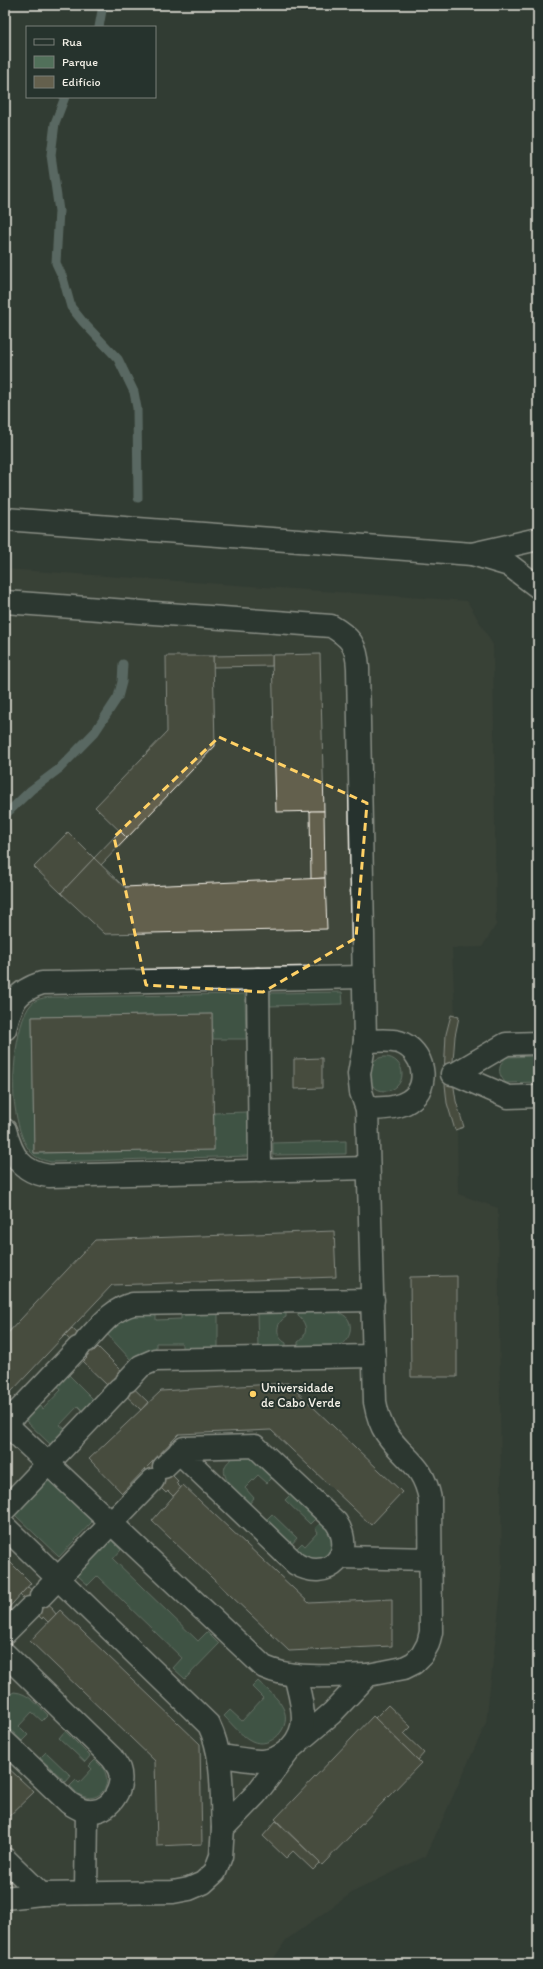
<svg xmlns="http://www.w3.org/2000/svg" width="543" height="1969" font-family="Itim,sans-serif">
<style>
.built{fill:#41473b}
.green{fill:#51705a;stroke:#a2b0a1}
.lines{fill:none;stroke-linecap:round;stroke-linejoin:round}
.stream{stroke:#8a9e9b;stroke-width:9}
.building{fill:#64604d;stroke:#f4f1e8}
.minor-casing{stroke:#f4f1e8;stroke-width:25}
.minor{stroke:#26332d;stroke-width:22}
.marked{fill:none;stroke:#ffd166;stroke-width:3;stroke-dasharray:8 5;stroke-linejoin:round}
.poi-dot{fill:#ffd166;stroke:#26332d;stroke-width:1.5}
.labels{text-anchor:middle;stroke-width:4;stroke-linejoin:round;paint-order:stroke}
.poi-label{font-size:13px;fill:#f4f1e8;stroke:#26332d;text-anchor:start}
</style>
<rect width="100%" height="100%" fill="#323c33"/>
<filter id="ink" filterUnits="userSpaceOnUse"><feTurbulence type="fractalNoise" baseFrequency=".025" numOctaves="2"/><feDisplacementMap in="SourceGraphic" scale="8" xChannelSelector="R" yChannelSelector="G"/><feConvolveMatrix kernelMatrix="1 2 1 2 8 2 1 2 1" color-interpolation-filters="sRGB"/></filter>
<g filter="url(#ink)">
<!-- built -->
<path class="built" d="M5 569 467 601 493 645 496 925 482 947 452 948 455 1016 448 1074 457 1130 458 1194 498 1208 502 1581 486 1723 426 1856 353 1892 286 1940 270 1964H5Z"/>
<!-- green -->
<g class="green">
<path d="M342 992 343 1004 270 1006V993Z"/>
<path d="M245 994 246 1039H213L212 1014 32 1017 34 1153 214 1150V1113L247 1112 249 1156 51 1162C42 1160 35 1158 30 1151 21 1140 17 1121 15 1107 11 1086 15 1013 35 1001 42 997 51 997 59 997Z"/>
<path d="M538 1056V1082L506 1083C497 1074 498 1066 506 1057Z"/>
<circle cx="385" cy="1074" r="17"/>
<path d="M346 1141V1154L273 1155V1143Z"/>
<path d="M298 1311C314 1311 355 1304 350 1332 349 1338 344 1344 339 1345 327 1349 311 1347 298 1348V1342C308 1335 308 1324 298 1316Z"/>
<path d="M257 1312H286V1317C275 1323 275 1337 286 1343V1348H258Z"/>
<path d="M156 1313V1320L181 1319V1313H218V1348L182 1349V1343H156V1349L142 1353 131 1360 106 1333C120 1316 134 1315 156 1313Z"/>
<path d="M68 1374 94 1400 83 1411 78 1406 60 1425 65 1429 51 1445 24 1419 39 1404 43 1409 61 1390 57 1385Z"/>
<path d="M240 1455C254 1456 263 1468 273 1477L267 1483 258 1475 245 1488 254 1498 249 1504C234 1491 207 1467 240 1455Z"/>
<path d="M49 1480 92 1522 59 1557 15 1515Z"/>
<path d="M291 1494 316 1518 310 1524 285 1500Z"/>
<path d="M272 1514 297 1538 291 1545 266 1520Z"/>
<path d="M321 1522C325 1527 331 1531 332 1537 336 1550 324 1563 311 1560 305 1558 300 1553 296 1549L302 1543 305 1546 318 1532 315 1528Z"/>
<path d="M111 1540 121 1550 113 1559 198 1641 207 1632 219 1644 185 1679 173 1668 182 1658 97 1576 88 1585 77 1575Z"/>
<path d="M258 1681C266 1689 278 1697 283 1708 293 1727 271 1750 252 1741 241 1736 232 1724 224 1716L230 1710 242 1721 263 1698 252 1687Z"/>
<path d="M14 1692C29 1693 37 1705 48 1715L42 1721 32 1712 19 1726 28 1735 22 1741 5 1725V1697Z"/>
<path d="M65 1731 90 1756 85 1762 59 1738Z"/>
<path d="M46 1752 71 1776 66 1782 40 1758Z"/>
<path d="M95 1760C99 1764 105 1769 106 1775 110 1788 98 1801 85 1797 79 1796 74 1790 70 1786L76 1780 79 1783 92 1769 89 1766Z"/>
</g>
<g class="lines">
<!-- stream -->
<g class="stream">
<path d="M99 27 103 5"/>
<path d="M65 97 55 123 51 155 59 211 56 263 63 278 71 307 83 322 118 359 134 392 137 408 138 498"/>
<path d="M5 815 31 790 59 769 95 732 118 697 122 682 123 664"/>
</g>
</g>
<!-- building -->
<g class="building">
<path d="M320 654 324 811 276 812 272 655Z"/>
<path d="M272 655V666L213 667V656Z"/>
<path d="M166 656H213L215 746 127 838 95 807 167 732Z"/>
<path d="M310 811H324L325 878 311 879Z"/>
<path d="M120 831 127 838 101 865 94 858Z"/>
<path d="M68 832 94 858 61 893 34 867Z"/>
<path d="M94 858 124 887 325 878 327 929 105 934 61 893Z"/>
<path d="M212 1014 214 1150 34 1153 32 1017Z"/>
<path d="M451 1015 459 1017 455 1036 452 1074 456 1101 464 1127 455 1130 447 1103 444 1075 446 1034Z"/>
<path d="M322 1058V1088L294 1089V1059Z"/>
<path d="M334 1231 336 1277 112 1285 12 1391 5 1385V1336L95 1240Z"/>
<path d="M457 1276V1377H411L410 1277Z"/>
<path d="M72 1328 94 1351 98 1347 121 1370 118 1373 148 1402 141 1410 111 1381 107 1385 83 1362 87 1358 65 1335Z"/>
<path d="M288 1383 402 1492 371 1525 271 1430 179 1434 122 1493 89 1459 161 1391Z"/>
<path d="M153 1461 158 1466 164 1467 178 1481 176 1483 181 1488 173 1496 168 1491 166 1493 149 1476 150 1474 145 1469Z"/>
<path d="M183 1485 309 1603 392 1599V1646L289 1651 152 1521Z"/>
<path d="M5 1557 31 1583 5 1612Z"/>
<path d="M28 1587 53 1608 52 1609 56 1614 48 1622 43 1617 42 1619 24 1602 25 1600 20 1595Z"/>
<path d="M60 1610 200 1744 202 1844 157 1846 155 1761 30 1641Z"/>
<path d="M388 1705 411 1727 404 1734 424 1753 418 1760 375 1718Z"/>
<path d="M373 1716 421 1763 322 1865 275 1819Z"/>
<path d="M5 1765 34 1792 5 1820Z"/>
<path d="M276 1821 320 1863 313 1870 293 1851 286 1858 263 1836Z"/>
</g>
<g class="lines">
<!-- minor casing -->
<g class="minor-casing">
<g id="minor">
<path d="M5 519 472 554"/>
<path d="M538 539 472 554 509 565 538 587"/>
<path d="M5 602 331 626C350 637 357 645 358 668L365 1041 359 1074 361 1092 367 1109 375 1402C377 1413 380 1424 386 1433 405 1461 423 1463 430 1499L431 1632 428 1644 422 1655 414 1663 404 1668 368 1675 332 1713 292 1747 256 1794 223 1828 221 1856 215 1872 203 1883 189 1889 173 1892 41 1894 5 1898"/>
<path d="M258 979 260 1171"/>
<path d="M5 1029C12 1003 14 992 42 983L364 977"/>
<path d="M365 1041C376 1041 388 1039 399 1042 424 1050 432 1086 409 1101 397 1109 381 1108 367 1109"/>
<path d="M452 1074H455L506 1044 538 1043"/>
<path d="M455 1074 508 1097 538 1096"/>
<path d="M5 1130C12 1156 21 1172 49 1176L368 1168"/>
<path d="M86 1341C100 1326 112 1309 133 1304L373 1300"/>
<path d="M127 1381 141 1366 155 1360 374 1356"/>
<path d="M6 1424 264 1667C295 1681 334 1675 368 1675"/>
<path d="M5 1425 78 1348"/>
<path d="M164 1467 184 1448 255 1446 336 1522C357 1553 329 1583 296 1564L179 1452"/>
<path d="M5 1509 119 1389"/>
<path d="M5 1527 209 1725C224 1756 221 1794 223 1828"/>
<path d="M340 1557 431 1559"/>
<path d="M41 1596 153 1480"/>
<path d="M5 1633 30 1608"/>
<path d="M5 1654 112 1758C114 1761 117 1765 119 1769 125 1786 112 1810 93 1811 83 1812 77 1808 69 1803L5 1742"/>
<path d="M219 1756C232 1757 248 1761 262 1761 285 1759 303 1740 303 1718 303 1704 298 1688 295 1675"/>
<path d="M5 1859 41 1894"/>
<path d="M86 1893 87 1811"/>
</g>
</g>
<!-- minor -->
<use href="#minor" class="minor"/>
</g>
</g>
<!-- marked area -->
<path d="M0 0H543V1969H0ZM219 737 367 803 356 938 263 992 146 985 114 837Z" fill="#323c33" fill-opacity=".55" fill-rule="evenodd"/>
<path class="marked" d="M219 737 367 803 356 938 263 992 146 985 114 837Z"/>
<!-- markers -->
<circle class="poi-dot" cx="253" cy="1394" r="4"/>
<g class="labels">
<!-- poi labels -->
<g class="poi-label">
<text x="261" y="1392">Universidade<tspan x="261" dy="15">de Cabo Verde</tspan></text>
</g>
</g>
<!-- margin -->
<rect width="543" height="1969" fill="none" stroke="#26332d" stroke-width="20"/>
<rect x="10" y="10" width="523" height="1949" fill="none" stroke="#f4f1e8" stroke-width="1.5" filter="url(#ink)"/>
<!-- legend -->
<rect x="26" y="26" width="130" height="72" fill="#26332d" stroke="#787f78"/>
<rect x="34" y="39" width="20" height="6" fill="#26332d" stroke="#787f78"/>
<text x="62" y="46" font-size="12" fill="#f4f1e8">Rua</text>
<rect x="34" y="56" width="20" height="12" fill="#51705a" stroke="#787f78"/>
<text x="62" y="66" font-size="12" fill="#f4f1e8">Parque</text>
<rect x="34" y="76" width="20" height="12" fill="#64604d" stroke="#787f78"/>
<text x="62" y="86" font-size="12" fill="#f4f1e8">Edifício</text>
</svg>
